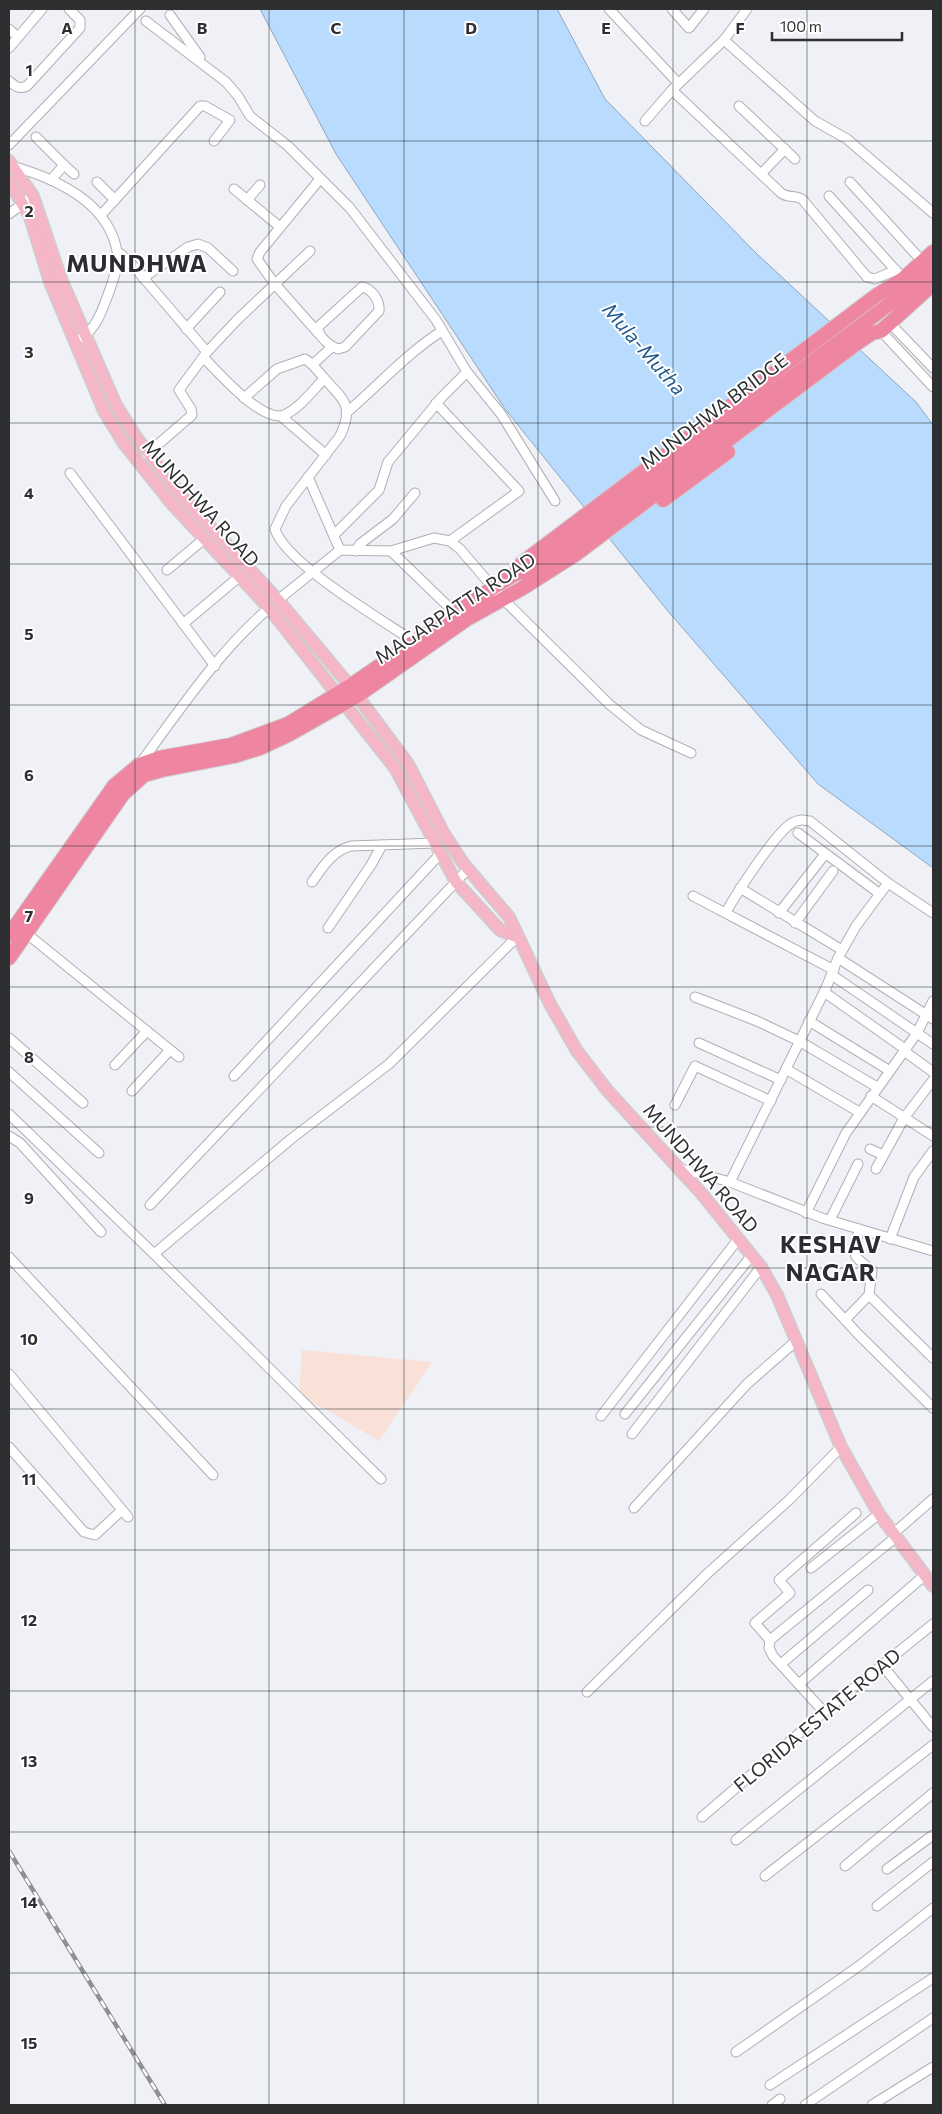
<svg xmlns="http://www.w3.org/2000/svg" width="942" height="2114" font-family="Commissioner,sans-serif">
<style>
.medical{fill:#fae1d8}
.water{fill:#b9dbfe;stroke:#8fa7c0}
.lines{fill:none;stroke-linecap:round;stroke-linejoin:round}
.minor-casing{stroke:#afb0b6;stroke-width:11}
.major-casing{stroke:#cdcdce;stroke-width:14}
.highway-casing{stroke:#cdcdce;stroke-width:16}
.minor{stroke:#fff;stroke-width:9}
.major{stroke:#f5b6c7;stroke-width:11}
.highway{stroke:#ef86a1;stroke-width:14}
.rail-casing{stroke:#8f9094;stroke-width:4.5}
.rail{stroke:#fff;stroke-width:2.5;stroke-dasharray:8;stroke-linecap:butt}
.grid{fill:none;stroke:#2e2f31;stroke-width:1;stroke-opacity:0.55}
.labels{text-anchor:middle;stroke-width:4;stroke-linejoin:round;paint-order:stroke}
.street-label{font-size:19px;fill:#2e2f31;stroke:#fff}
.water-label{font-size:20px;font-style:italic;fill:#1e588d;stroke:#fff}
.district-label{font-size:24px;font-weight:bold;letter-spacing:1px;fill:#2c2d32;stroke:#fff}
.grid-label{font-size:16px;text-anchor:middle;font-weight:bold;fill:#2e2f31;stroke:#fff;stroke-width:4;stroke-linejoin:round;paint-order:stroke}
</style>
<rect width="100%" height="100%" fill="#eff1f7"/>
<!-- medical -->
<path class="medical" d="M302 1350 432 1362 379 1441 327 1410 299 1397Z"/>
<!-- water -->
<path class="water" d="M260 9H557L605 99 756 253 916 402 933 425V868L818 784 667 610 505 409 336 154Z"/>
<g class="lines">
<!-- minor casing -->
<g class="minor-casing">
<g id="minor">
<path d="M609 9 678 83"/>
<path d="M672 9 689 28 704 9"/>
<path d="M170 15 200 57"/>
<path d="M146 21 226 82 238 96 250 116 288 146 350 208 436 320 467 372 501 414 555 501"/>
<path d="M9 29 18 37"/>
<path d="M724 40 815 121 847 139 933 213"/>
<path d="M9 48 42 9"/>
<path d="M9 81C15 86 19 90 27 86L80 28V20L69 9"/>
<path d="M672 90 781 193C789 199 796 194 803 200L867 277 875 279 896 270"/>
<path d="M739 106 795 159"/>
<path d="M645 121 672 90 724 40 747 9"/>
<path d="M36 137 64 165 51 180"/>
<path d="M9 145 140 9"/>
<path d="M64 165 74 174"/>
<path d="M12 166C54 178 108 202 117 251 120 262 113 281 109 292 103 308 97 328 82 337"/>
<path d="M761 174 785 149"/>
<path d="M97 182 115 200"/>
<path d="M850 182 922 261"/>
<path d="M234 189 280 227"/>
<path d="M829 196 899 274"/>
<path d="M247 200 260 185"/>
<path d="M9 214 33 196"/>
<path d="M101 215 200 106H205L230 120 214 141"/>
<path d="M118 252 129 261 207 352"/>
<path d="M143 278 188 247 198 244 208 248 233 271"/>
<path d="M362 287C372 289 380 300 379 311L345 347 338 349C330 346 318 337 318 327Z"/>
<path d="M890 323 933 368"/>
<path d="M186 329 220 292"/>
<path d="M881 331 933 387"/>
<path d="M319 334 274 283 257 259 260 252 320 179"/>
<path d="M204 358C218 372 262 423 284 415 299 409 313 390 324 379"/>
<path d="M313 364 332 347"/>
<path d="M244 398 277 369 305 359C313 364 317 370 324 378 343 400 355 404 340 436L286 506 275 529C285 563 381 619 413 641"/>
<path d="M436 403 519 491 450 541"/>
<path d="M346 413C378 386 407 353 442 331"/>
<path d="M281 416 326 455"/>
<path d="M147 454 192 415 191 409 179 390 207 352 238 319 310 251"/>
<path d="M70 473 215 666"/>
<path d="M308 477 340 550"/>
<path d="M334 535 379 490 388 462 442 397 467 372"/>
<path d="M356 551 360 544 393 519 415 493"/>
<path d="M391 551 455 613"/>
<path d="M167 570 204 539"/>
<path d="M278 600 340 550 391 551 434 538 450 541 460 549 502 598 609 704 641 730 691 753"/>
<path d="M183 624 240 576"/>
<path d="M139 765C179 711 218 652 269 608"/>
<path d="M798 833 880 894"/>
<path d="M312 882C323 867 332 851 351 846L436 843"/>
<path d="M740 888 842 950"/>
<path d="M693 896 834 970"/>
<path d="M726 912C737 893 775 833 792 823 798 819 803 820 810 821L888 883 933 913"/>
<path d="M779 913 822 858"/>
<path d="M795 923 833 871"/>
<path d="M328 928 371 865 382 845"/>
<path d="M26 933 179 1057"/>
<path d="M838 958 933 1019"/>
<path d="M832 975 933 1044"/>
<path d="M824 992 905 1049"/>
<path d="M695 997 757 1021 799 1041 877 1087"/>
<path d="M809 1021 890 1071"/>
<path d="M9 1038 83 1103"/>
<path d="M699 1043 781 1080"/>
<path d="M904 1051 933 1072"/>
<path d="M115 1065 147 1031"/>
<path d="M786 1069 859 1112"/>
<path d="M9 1072 99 1153"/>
<path d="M234 1076 440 854"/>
<path d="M132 1091 170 1050"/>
<path d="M871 1096 933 1136"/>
<path d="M675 1105 695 1066 771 1101"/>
<path d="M9 1114 154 1254 381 1479"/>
<path d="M9 1136 20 1143 101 1232"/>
<path d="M870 1149 883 1155"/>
<path d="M678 1168 730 1182 822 1218 933 1251"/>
<path d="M876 1169 904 1118 933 1080"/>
<path d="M730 1182 826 988 838 958 856 926 888 883"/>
<path d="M150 1205 468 869"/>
<path d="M806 1213 846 1133 917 1033 933 1001"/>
<path d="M830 1220 858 1164"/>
<path d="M859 1229C854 1256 849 1254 872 1270L869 1295 933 1358"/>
<path d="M890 1239 914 1177 933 1151"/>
<path d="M154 1254 291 1139 389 1064 517 937"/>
<path d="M9 1257 213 1475"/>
<path d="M821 1294 858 1334 933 1408"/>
<path d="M845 1320 869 1295"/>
<path d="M9 1374 128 1517"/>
<path d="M625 1414 752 1255"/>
<path d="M601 1416 739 1238"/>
<path d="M632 1434 761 1267"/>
<path d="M9 1447 84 1532 95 1535 122 1510"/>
<path d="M634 1508 747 1384 796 1341"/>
<path d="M894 1533 933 1499"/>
<path d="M811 1568 879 1514"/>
<path d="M770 1640 755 1623 790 1593 779 1580 856 1513"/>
<path d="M781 1664 868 1590"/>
<path d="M882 1665 933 1727"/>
<path d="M799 1684 925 1575"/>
<path d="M587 1692 708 1573 789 1500 841 1447"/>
<path d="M824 1712 773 1656 769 1648 770 1640 896 1537"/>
<path d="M702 1817 824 1712 933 1624"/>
<path d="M736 1840 933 1681"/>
<path d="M845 1866 933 1793"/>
<path d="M887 1869 933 1835"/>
<path d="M765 1876 933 1745"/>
<path d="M877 1906 933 1862"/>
<path d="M736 2052 859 1966 933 1908"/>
<path d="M770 2085 933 1978"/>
<path d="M772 2105 780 2099"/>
<path d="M805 2105 933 2018"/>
<path d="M872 2105 933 2067"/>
</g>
</g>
<!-- major casing -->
<g class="major-casing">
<g id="major">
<path d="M9 161 33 196 61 279 116 405 136 437 181 495 278 600 350 686 408 764 443 832 463 863 509 917 550 1004 577 1051 607 1090 702 1194 761 1267 777 1295 841 1447 879 1514 933 1586"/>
<path d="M9 181 30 217 50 282 104 411 125 445 172 504 269 608 395 768 456 882 500 930 517 937"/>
</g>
</g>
<!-- highway casing -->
<g class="highway-casing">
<g id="highway">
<path d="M663 500 728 452"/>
<path d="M515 574 522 563 877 295 903 279 933 252"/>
<path d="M9 935 114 786 139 765 159 758 231 745 288 724 350 686 494 587 515 574 527 571 568 544 919 282 933 264"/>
<path d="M9 958 123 794 144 775 162 770 234 756 260 748 288 735 357 696 467 619 521 589 576 554 856 344 872 333 881 331 933 284"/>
</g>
</g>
<!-- minor -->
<use href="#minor" class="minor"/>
<!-- major -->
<use href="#major" class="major"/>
<!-- highway -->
<use href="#highway" class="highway"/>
<!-- rail casing -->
<g class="rail-casing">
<path id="rail" d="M9 1851 165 2105"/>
</g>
<!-- rail -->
<use href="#rail" class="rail"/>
</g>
<!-- grid -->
<path class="grid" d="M135 9V2105M269 9V2105M404 9V2105M538 9V2105M673 9V2105M807 9V2105M9 141H933M9 282H933M9 423H933M9 564H933M9 705H933M9 846H933M9 987H933M9 1127H933M9 1268H933M9 1409H933M9 1550H933M9 1691H933M9 1832H933M9 1973H933"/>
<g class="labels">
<!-- street labels -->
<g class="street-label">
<text transform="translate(714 411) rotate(-37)" y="7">MUNDHWA BRIDGE</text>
<text transform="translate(201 503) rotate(48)" y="7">MUNDHWA ROAD</text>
<text transform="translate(455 608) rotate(-33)" y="7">MAGARPATTA ROAD</text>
<text transform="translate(701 1168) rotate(49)" y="7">MUNDHWA ROAD</text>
<text transform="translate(817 1720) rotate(-40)" y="7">FLORIDA ESTATE ROAD</text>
</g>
<!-- water labels -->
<g class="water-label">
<text transform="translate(644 349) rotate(49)" y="7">Mula-Mutha</text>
</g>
<!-- district labels -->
<g class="district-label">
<text x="137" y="272">MUNDHWA</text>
<text x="831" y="1253">KESHAV<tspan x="831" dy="28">NAGAR</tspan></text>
</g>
</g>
<g class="grid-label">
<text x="67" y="34">A</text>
<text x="202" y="34">B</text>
<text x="336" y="34">C</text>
<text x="471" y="34">D</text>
<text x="606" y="34">E</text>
<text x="740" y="34">F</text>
<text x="29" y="76">1</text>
<text x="29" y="217">2</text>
<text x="29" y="358">3</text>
<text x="29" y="499">4</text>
<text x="29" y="640">5</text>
<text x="29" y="781">6</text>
<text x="29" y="922">7</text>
<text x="29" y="1063">8</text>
<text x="29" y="1204">9</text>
<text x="29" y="1345">10</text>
<text x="29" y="1485">11</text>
<text x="29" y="1626">12</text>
<text x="29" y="1767">13</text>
<text x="29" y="1908">14</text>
<text x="29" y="2049">15</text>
</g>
<!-- border -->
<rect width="942" height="2114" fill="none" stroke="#2e2f31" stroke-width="20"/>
<!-- scale -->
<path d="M772 32v8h130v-8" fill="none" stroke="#2e2f31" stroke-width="2.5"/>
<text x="780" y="32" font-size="15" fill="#2e2f31" stroke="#ffffff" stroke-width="4" paint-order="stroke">100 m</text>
</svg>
